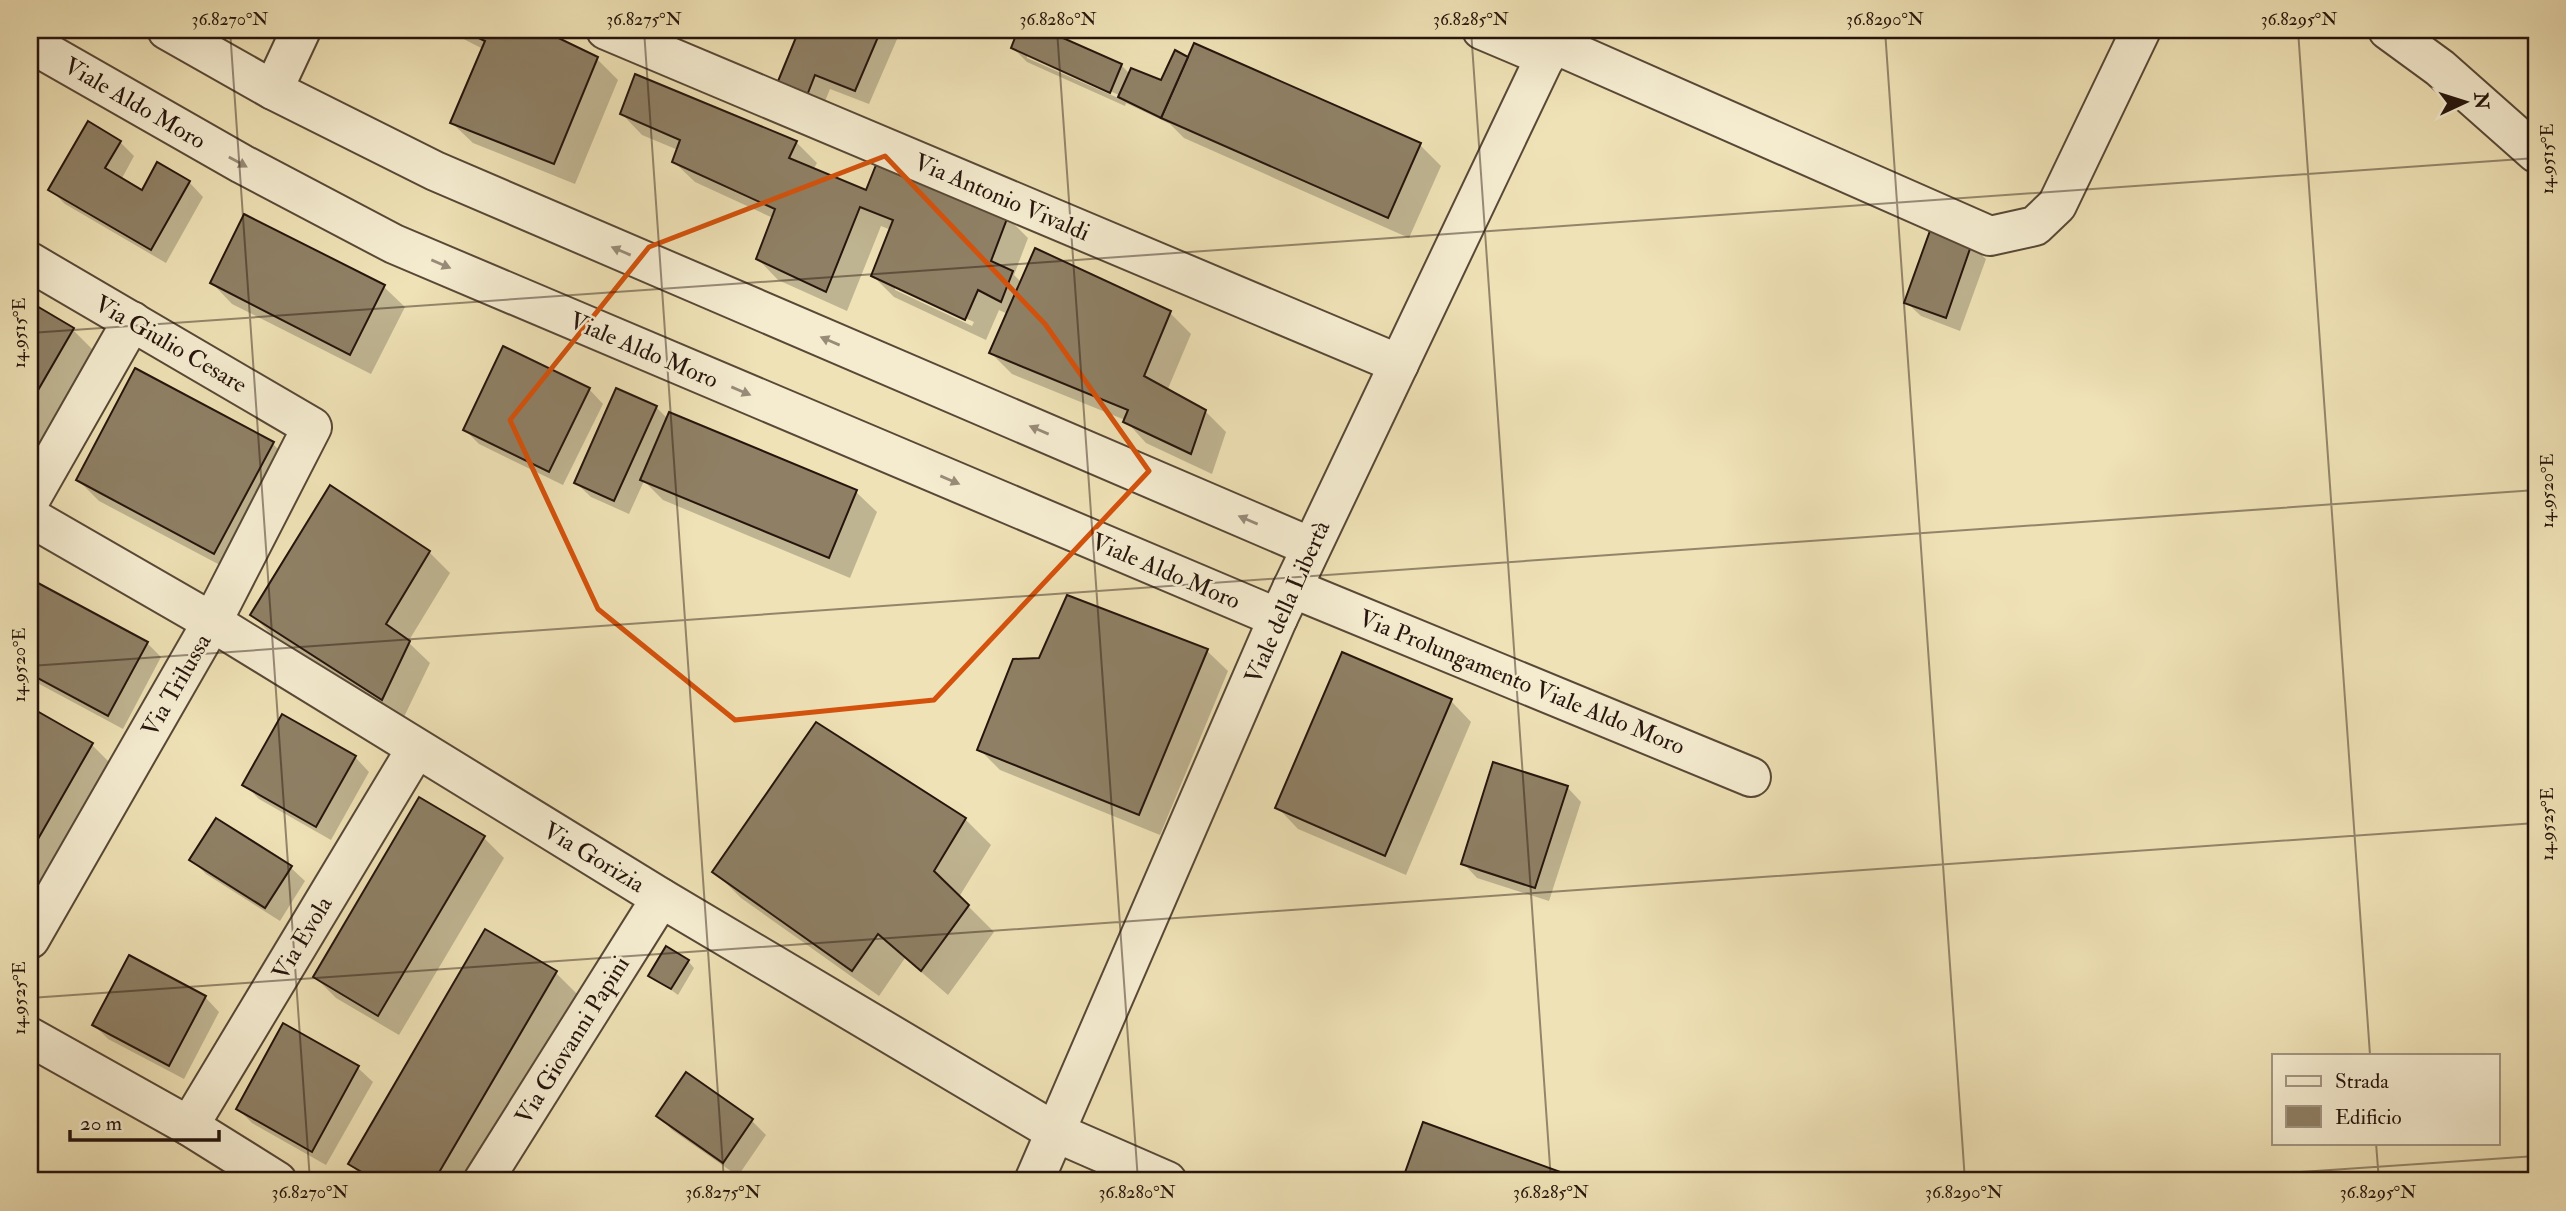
<svg xmlns="http://www.w3.org/2000/svg" width="2566" height="1211" font-family="'IM FELL Double Pica',serif">
<style>
.shadow{fill:#0003;fill-rule:evenodd}
.building{fill:#8f8065;stroke:#26150d;stroke-width:2}
.lines{fill:none;stroke-linecap:round;stroke-linejoin:round}
.minor-casing{stroke:#584837;stroke-width:42}
.minor{stroke:#f5ecd0;stroke-width:38}
.oneway{fill:#988b78}
.marked{fill:none;stroke:#d5520c;stroke-width:5;stroke-linejoin:round}
.ticks{fill:none;stroke:#26150d;stroke-width:2;stroke-opacity:0.45}
.labels{text-anchor:middle;stroke-width:5;stroke-linejoin:round;paint-order:stroke}
.street-label{font-size:24px;fill:#26150d;stroke:#f5ecd0}
.neatline{fill:none;stroke:#26150d;stroke-width:2.5}
.ticks-label{font-size:18px;text-anchor:middle;fill:#26150d}
</style>
<rect width="100%" height="100%" fill="#efe2b6"/>
<filter id="stains"><feTurbulence type="fractalNoise" baseFrequency=".00286" numOctaves="4"/><feColorMatrix values="0 0 0 0 .2 0 0 0 0 .09 0 0 0 0 .02 0 0 0 .5 -.17"/></filter>
<radialGradient id="worn" r=".72"><stop offset=".6" stop-color="#630" stop-opacity="0"/><stop offset="1" stop-color="#630" stop-opacity=".3"/></radialGradient>
<!-- shadow -->
<g class="shadow">
<path d="M446 30H538L597 59 618 80 575 184 473 143 452 123 483 49Z"/>
<path d="M630 30H675L666 49Z"/>
<path d="M801 30H901L869 104 830 89 821 111 778 85Z"/>
<path d="M1020 30H1041L1121 65 1130 74 1420 145 1441 166 1409 238 1184 138 1170 124 1126 103 1125 106 1027 62 1013 48ZM1027 54 1119 95 1118 98 1027 58Z"/>
<path d="M622 114 796 142 817 163 813 170 867 193 1007 217 1028 238 1014 275 1022 283 1170 313 1191 334 1167 391 1205 411 1226 432 1212 474 1146 443 1125 420 1012 374 991 353 1008 314 999 310 986 340 894 297 873 276 891 230 881 226 847 311 778 280 758 259 773 218 695 182 674 162 678 150 642 135ZM895 286 974 322 972 326 895 290Z"/>
<path d="M120 142 134 156 121 180 142 192 189 182 203 197 166 263 65 204 50 189Z"/>
<path d="M1971 245 1986 259 1960 331 1921 316 1906 302Z"/>
<path d="M212 283 384 287 405 307 371 374 232 304Z"/>
<path d="M30 305 73 330 93 350 30 460Z"/>
<path d="M589 389 603 404 563 485 479 444 465 430Z"/>
<path d="M656 407 668 419 856 492 877 512 850 578 663 500 644 481 629 514 591 497 576 483Z"/>
<path d="M272 443 293 464 235 573 99 501 78 480Z"/>
<path d="M429 552 450 573 408 642 430 663 403 719 273 636 252 615Z"/>
<path d="M38 586 147 643 161 657 123 729 30 679V602Z"/>
<path d="M1207 651 1228 671 1160 835 1000 770 979 749Z"/>
<path d="M1451 701 1471 722 1406 875 1298 829 1278 808Z"/>
<path d="M30 709 92 745 118 771 30 924Z"/>
<path d="M355 757 369 772 331 840 259 799 244 784Z"/>
<path d="M1567 787 1581 802 1549 901 1477 878 1463 863Z"/>
<path d="M965 819 991 845 959 897 994 932 948 995 905 958 879 996 741 898 715 872Z"/>
<path d="M484 838 504 858 399 1035 336 998 315 977Z"/>
<path d="M192 860 290 867 305 881 280 921 206 874Z"/>
<path d="M485 932 556 973 577 994 467 1181H367L350 1164Z"/>
<path d="M688 961 694 968 678 995 651 975Z"/>
<path d="M205 997 219 1012 184 1079 108 1039 94 1025Z"/>
<path d="M283 1026 358 1068 373 1082 326 1165 252 1123 238 1109Z"/>
<path d="M658 1115 752 1121 766 1135 738 1176 672 1130Z"/>
<path d="M1424 1125 1579 1181H1404Z"/>
</g>
<!-- building -->
<g class="building">
<path d="M462 30H542L598 57 554 164 450 123 485 41Z"/>
<path d="M799 30H881L855 91 815 75 806 98 776 86Z"/>
<path d="M1018 30H1045L1122 64 1110 93 1011 48Z"/>
<path d="M1194 43 1421 143 1388 218 1161 118Z"/>
<path d="M1175 50 1188 57 1161 118 1118 97 1131 68 1161 80Z"/>
<path d="M635 74 797 141 789 158 866 190 876 165 1008 216 991 261 1013 271 1001 302 978 290 965 320 871 276 893 220 860 207 826 292 756 259 775 209 672 162 680 140 620 114Z"/>
<path d="M88 121 121 141 105 168 142 190 157 162 190 181 151 250 48 190Z"/>
<path d="M244 214 385 285 350 355 210 283Z"/>
<path d="M1931 228 1972 243 1946 318 1904 303Z"/>
<path d="M1035 248 1171 311 1144 376 1206 410 1191 454 1123 422 1128 410 989 353Z"/>
<path d="M30 302 74 328 30 404Z"/>
<path d="M503 346 590 388 549 472 463 430Z"/>
<path d="M135 368 274 442 214 554 76 480Z"/>
<path d="M616 388 657 406 614 501 574 483Z"/>
<path d="M669 412 857 490 829 558 640 480Z"/>
<path d="M330 485 430 551 386 624 410 641 382 700 250 615Z"/>
<path d="M38 583 148 642 108 716 30 674V599Z"/>
<path d="M1067 595 1208 649 1139 815 977 750 1013 659 1039 658Z"/>
<path d="M1342 652 1452 699 1385 856 1275 808Z"/>
<path d="M30 707 93 743 30 853Z"/>
<path d="M282 714 356 756 316 827 242 785Z"/>
<path d="M816 722 966 818 934 871 969 905 921 971 878 934 852 971 712 872Z"/>
<path d="M1493 762 1568 786 1535 888 1461 864Z"/>
<path d="M419 797 485 836 378 1016 313 977Z"/>
<path d="M216 818 292 866 265 908 189 860Z"/>
<path d="M485 929 557 971 434 1181H377L348 1164Z"/>
<path d="M666 946 689 960 671 989 648 976Z"/>
<path d="M129 955 206 996 169 1066 92 1025Z"/>
<path d="M283 1023 359 1066 312 1152 236 1109Z"/>
<path d="M686 1072 753 1119 723 1163 656 1116Z"/>
<path d="M1423 1122 1585 1181H1402Z"/>
</g>
<g class="lines">
<!-- minor casing -->
<g class="minor-casing">
<g id="minor">
<path d="M167 30 273 90 435 171 1311 547"/>
<path d="M606 30 1399 364"/>
<path d="M1482 30 1546 57"/>
<path d="M2388 30 2440 68 2536 153"/>
<path d="M30 43 242 164 394 244 1278 618"/>
<path d="M1552 43 1990 236 2035 226 2057 205 2141 30"/>
<path d="M273 90 301 30"/>
<path d="M30 262 312 427 212 622 30 939"/>
<path d="M30 500 132 321"/>
<path d="M30 517 212 622 661 898 1057 1133 1167 1181"/>
<path d="M1292 588 1751 777"/>
<path d="M30 1037 189 1126 277 1181"/>
<path d="M189 1126 416 749"/>
<path d="M483 1181 661 898"/>
<path d="M1034 1181 1278 618 1558 30"/>
</g>
</g>
<!-- minor -->
<use href="#minor" class="minor"/>
</g>
<!-- one-way arrows -->
<defs><path id="oneway-solid" d="M-6-.8H1V-3.2L6.5 0L1 3.2V.8H-6Z" transform="scale(1.75)"/></defs>
<g class="oneway">
<use href="#oneway-solid" transform="translate(238 162) rotate(29)"/>
<use href="#oneway-solid" transform="translate(621 251) rotate(-157)"/>
<use href="#oneway-solid" transform="translate(441 264) rotate(23)"/>
<use href="#oneway-solid" transform="translate(830 341) rotate(-157)"/>
<use href="#oneway-solid" transform="translate(741 391) rotate(23)"/>
<use href="#oneway-solid" transform="translate(1039 430) rotate(-157)"/>
<use href="#oneway-solid" transform="translate(950 480) rotate(23)"/>
<use href="#oneway-solid" transform="translate(1248 520) rotate(-157)"/>
</g>
<!-- marked area -->
<path class="marked" d="M885 156 1045 324 1149 471 934 700 735 720 598 609 510 420 649 247Z"/>
<!-- ticks -->
<path class="ticks" d="M230 30 310 1181M644 30 724 1181M1057 30 1138 1181M1471 30 1551 1181M1885 30 1965 1181M2298 30 2370 1055M30 333 2536 158M30 666 2536 490M30 998 2536 823M2376 1143 2379 1181M2170 1181 2536 1156"/>
<g class="labels">
<!-- street labels -->
<g class="street-label">
<text transform="translate(135 103) rotate(30)" y="8">Viale Aldo Moro</text>
<text transform="translate(1002 197) rotate(23)" y="8">Via Antonio Vivaldi</text>
<text transform="translate(171 344) rotate(30)" y="8">Via Giulio Cesare</text>
<text transform="translate(644 350) rotate(23)" y="8">Viale Aldo Moro</text>
<text transform="translate(1166 571) rotate(23)" y="8">Viale Aldo Moro</text>
<text transform="translate(1287 602) rotate(-66)" y="8">Viale della Libertà</text>
<text transform="translate(1522 682) rotate(22)" y="8">Via Prolungamento Viale Aldo Moro</text>
<text transform="translate(176 685) rotate(-60)" y="8">Via Trilussa</text>
<text transform="translate(594 857) rotate(31)" y="8">Via Gorizia</text>
<text transform="translate(302 938) rotate(-59)" y="8">Via Evola</text>
<text transform="translate(572 1040) rotate(-58)" y="8">Via Giovanni Papini</text>
</g>
</g>
<!-- margin -->
<rect width="2566" height="1211" fill="none" stroke="#efe2b6" stroke-width="77"/>
<!-- legend -->
<rect x="2272" y="1054" width="228" height="91" fill="#f5ecd0" stroke="#a29682" stroke-width="2"/>
<rect x="2286" y="1076" width="35" height="10" fill="#f5ecd0" stroke="#a29682" stroke-width="2"/>
<text x="2335" y="1088" font-size="21" fill="#26150d">Strada</text>
<rect x="2286" y="1106" width="35" height="21" fill="#8f8065" stroke="#a29682" stroke-width="2"/>
<text x="2335" y="1124" font-size="21" fill="#26150d">Edificio</text>
<!-- north arrow -->
<g transform="translate(2465 102) rotate(86)" stroke="#f5ecd0" stroke-width="5" paint-order="stroke">
<path d="M0-5L12 26L0 18L-12 26Z" fill="#26150d"/>
<text y="-10" font-size="19" font-weight="bold" text-anchor="middle" fill="#26150d">N</text>
</g>
<!-- scale -->
<path d="M70 1130v10h149v-10" fill="none" stroke="#26150d" stroke-width="3.5"/>
<text x="80" y="1130" font-size="21" fill="#26150d" stroke="#f5ecd0" stroke-width="5" paint-order="stroke">20 m</text>
<rect x="38" y="38" width="2490" height="1134" class="neatline"/>
<g class="ticks-label">
<text x="230" y="25">36.8270°N</text>
<text x="644" y="25">36.8275°N</text>
<text x="1058" y="25">36.8280°N</text>
<text x="1471" y="25">36.8285°N</text>
<text x="1885" y="25">36.8290°N</text>
<text x="2299" y="25">36.8295°N</text>
<text transform="translate(2547 159) rotate(-90)" y="6">14.9515°E</text>
<text transform="translate(19 333) rotate(-90)" y="6">14.9515°E</text>
<text transform="translate(2547 491) rotate(-90)" y="6">14.9520°E</text>
<text transform="translate(19 665) rotate(-90)" y="6">14.9520°E</text>
<text transform="translate(2547 824) rotate(-90)" y="6">14.9525°E</text>
<text transform="translate(19 998) rotate(-90)" y="6">14.9525°E</text>
<text x="310" y="1198">36.8270°N</text>
<text x="723" y="1198">36.8275°N</text>
<text x="1137" y="1198">36.8280°N</text>
<text x="1551" y="1198">36.8285°N</text>
<text x="1964" y="1198">36.8290°N</text>
<text x="2378" y="1198">36.8295°N</text>
</g>
<rect width="100%" height="100%" filter="url(#stains)"/>
<rect width="100%" height="100%" fill="url(#worn)"/>
</svg>
